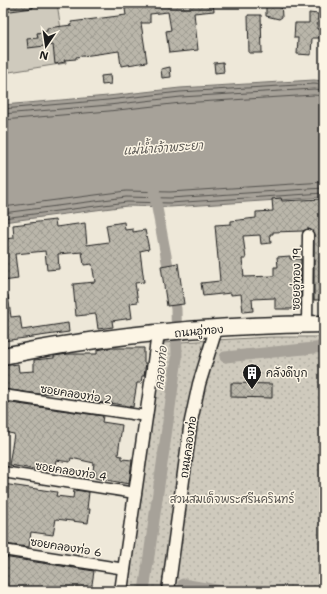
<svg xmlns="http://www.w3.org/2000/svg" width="327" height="594" font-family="'Shantell Sans','Playpen Sans Thai',sans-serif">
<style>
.grass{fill:#cfcabd;stroke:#76736c}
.park{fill:url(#park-dots);stroke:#76736c}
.water{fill:#a7a299;stroke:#6f6c67}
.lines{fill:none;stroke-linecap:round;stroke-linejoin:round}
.shore{stroke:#54524e;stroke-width:1}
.canal{stroke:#a7a299;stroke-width:11}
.building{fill:url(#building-cross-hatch);stroke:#1c1c1c}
.minor-casing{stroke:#1c1c1c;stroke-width:13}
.tertiary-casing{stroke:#1c1c1c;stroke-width:15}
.primary-casing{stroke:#1c1c1c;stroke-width:19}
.minor{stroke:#fcf5e5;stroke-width:10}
.tertiary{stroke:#fcf5e5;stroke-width:12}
.primary{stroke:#fcf5e5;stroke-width:16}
.labels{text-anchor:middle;stroke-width:3;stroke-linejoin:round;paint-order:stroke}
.street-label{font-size:11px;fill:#1c1c1c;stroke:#fcf5e5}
.poi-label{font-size:11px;fill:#1c1c1c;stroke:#fcf5e5;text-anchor:start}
.park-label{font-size:11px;fill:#52504c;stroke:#fcf5e5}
.water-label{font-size:12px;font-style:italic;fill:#5b5854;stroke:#fcf5e5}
</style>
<defs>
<pattern id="park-dots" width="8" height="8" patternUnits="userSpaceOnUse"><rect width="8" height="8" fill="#cfcabd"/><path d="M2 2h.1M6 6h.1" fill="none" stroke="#b1ada2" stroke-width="1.8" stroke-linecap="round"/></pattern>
<pattern id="building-cross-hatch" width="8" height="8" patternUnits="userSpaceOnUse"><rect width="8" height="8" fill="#bab6aa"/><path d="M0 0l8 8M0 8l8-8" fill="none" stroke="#9f9c92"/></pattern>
</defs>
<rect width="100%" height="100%" fill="#eee8d9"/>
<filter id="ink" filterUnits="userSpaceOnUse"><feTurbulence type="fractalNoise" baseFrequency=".025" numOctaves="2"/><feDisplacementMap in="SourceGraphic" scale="8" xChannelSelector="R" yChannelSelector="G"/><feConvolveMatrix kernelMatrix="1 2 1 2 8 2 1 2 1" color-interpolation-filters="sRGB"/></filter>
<g filter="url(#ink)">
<!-- grass -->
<path class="grass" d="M3 3H57L66 63 3 73Z"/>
<!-- park -->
<path class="park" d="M270 337H324V591H127L162 343Z"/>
<!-- water -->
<path class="water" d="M314 80 324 81V197L170 207 127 206 3 222V105L108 96 180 88Z"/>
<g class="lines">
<!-- shore -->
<g class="shore">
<path d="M3 109 108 100 180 92 314 84 324 85"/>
<path d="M3 114 109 105 181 97 314 89 324 90"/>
<path d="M3 120 109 111 181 103 314 95 324 96"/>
<path d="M3 207 126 191 170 192 324 182"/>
<path d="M3 213 126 197 170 198 324 188"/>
<path d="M3 218 127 202 170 203 324 193"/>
</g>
<!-- canal -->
<g class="canal">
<path d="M225 357 324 347"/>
<path d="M183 584 222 591"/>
<path d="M144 591 177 358 176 309 154 192"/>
</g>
</g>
<!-- building -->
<g class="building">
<path d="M3 3H33V8L3 12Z"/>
<path d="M124 3H213L214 11 194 13 198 50 169 53 166 31 171 30 168 12 150 14V23H141L147 62 121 66 119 51 76 57V59L64 60 65 62 55 64 53 45 28 48 27 39 38 38 37 33 47 31V28L72 25 71 22 126 15Z"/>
<path d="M266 3H281L282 17 279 19 266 16Z"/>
<path d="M309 13 318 14 317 29H321V38H312L311 55 297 54 298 38H294L295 23H309Z"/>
<path d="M248 15H261L262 53H249Z"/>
<path d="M223 62 224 72 215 73 214 63Z"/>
<path d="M170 67 171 77 162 78 161 69Z"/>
<path d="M110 75 111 84 102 85 101 76Z"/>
<path d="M281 198 282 201 322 199 323 211H324V224H322L324 246V300H314V235L313 232 308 229 303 231 273 232V234H270L271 243 261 244 260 235 243 236 246 259H242L244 277 274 276V267H278L277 257 290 256V259H301L300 309H275V298L252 299 253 311 243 312 241 294 231 295V293L203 296 201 283 220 281 215 225 231 224V221L256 218V212L273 211 272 199Z"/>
<path d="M55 220 56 227 85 223 87 245 109 242 106 225 124 222 125 230 133 229V232L145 230 149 249 140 251 144 282 135 283 138 302 130 303 132 318 112 321 113 327 98 329 96 314 76 316 73 284 95 282 92 264 84 265 82 252 58 254 59 269 47 270 45 251 15 254 18 279 3 281V239L14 238 13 225Z"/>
<path d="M178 263 184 304 167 306 161 266Z"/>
<path d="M8 295 11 317 20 316 22 330 68 323 69 332 3 341V296Z"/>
<path d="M108 348H144V363H146L144 376H142L141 383H137L133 407 105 402V403L85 401 86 396H71V392L39 394 3 389V366L18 364 19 372 34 371V360L54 358V356L68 354H97V350Z"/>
<path d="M231 383 272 384V398L231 397Z"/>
<path d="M4 402 103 416 102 422 122 425 118 455 122 456V459L132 460 129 484 95 478 96 471H93L94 463 71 458 70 462 56 460 54 470 39 468V470L9 465 14 434 3 432Z"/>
<path d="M3 484 57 492 56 496 73 498 74 490 89 492 87 509H90L88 523 56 519 53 535 31 532 29 547 3 544Z"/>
<path d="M3 557 94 571 91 591H3Z"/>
</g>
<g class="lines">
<!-- minor casing -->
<g class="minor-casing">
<g id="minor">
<path d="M307 324 308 235"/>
<path d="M3 395 146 416"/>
<path d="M3 472 135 493"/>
<path d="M3 550 125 569"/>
</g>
</g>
<!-- tertiary casing -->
<g class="tertiary-casing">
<g id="tertiary">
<path d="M121 591 158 334"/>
<path d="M168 591 191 421 199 384 216 329"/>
</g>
</g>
<!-- primary casing -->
<g class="primary-casing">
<path id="primary" d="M3 356C106 335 219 325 324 324"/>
</g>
<!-- minor -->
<use href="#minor" class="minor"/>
<!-- tertiary -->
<use href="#tertiary" class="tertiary"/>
<!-- primary -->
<use href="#primary" class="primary"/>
</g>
</g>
<!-- icons -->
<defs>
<g id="building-pin" transform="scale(1)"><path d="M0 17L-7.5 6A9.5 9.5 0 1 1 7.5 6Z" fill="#1c1c1c" stroke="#fcf5e5"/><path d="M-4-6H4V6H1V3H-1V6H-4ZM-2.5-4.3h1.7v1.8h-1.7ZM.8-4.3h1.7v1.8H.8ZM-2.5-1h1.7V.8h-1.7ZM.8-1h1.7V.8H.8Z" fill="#fff"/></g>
</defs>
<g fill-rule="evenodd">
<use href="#building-pin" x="252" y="373"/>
</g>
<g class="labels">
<!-- street labels -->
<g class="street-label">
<text transform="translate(296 279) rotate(-89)" y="4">ซอยอู่ทอง 19</text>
<text transform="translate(199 331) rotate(-5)" y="4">ถนนอู่ทอง</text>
<text transform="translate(76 394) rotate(9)" y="4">ซอยคลองท่อ 2</text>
<text transform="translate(188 447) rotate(-82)" y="4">ถนนคลองท่อ</text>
<text transform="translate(71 471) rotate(9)" y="4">ซอยคลองท่อ 4</text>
<text transform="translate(66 547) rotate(9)" y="4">ซอยคลองท่อ 6</text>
</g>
<!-- poi labels -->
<g class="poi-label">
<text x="266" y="377">คลังดีบุก</text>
</g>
<!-- park labels -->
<g class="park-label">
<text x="232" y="503">สวนสมเด็จพระศรีนครินทร์</text>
</g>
<!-- water labels -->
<g class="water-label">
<text transform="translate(163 148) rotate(-4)" y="4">แม่น้ำเจ้าพระยา</text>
<text transform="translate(161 368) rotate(-85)" y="4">คลองท่อ</text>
</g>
</g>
<!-- margin -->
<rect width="327" height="594" fill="none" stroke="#fcf5e5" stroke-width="16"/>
<rect x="8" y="8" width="311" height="578" fill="none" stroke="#1c1c1c" stroke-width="1.5" filter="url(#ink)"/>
<!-- north arrow -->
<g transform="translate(46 46) rotate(193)" stroke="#fcf5e5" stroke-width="3" paint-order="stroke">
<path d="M0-3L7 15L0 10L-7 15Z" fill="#1c1c1c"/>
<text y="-6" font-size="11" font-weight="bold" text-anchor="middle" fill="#1c1c1c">N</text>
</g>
</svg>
